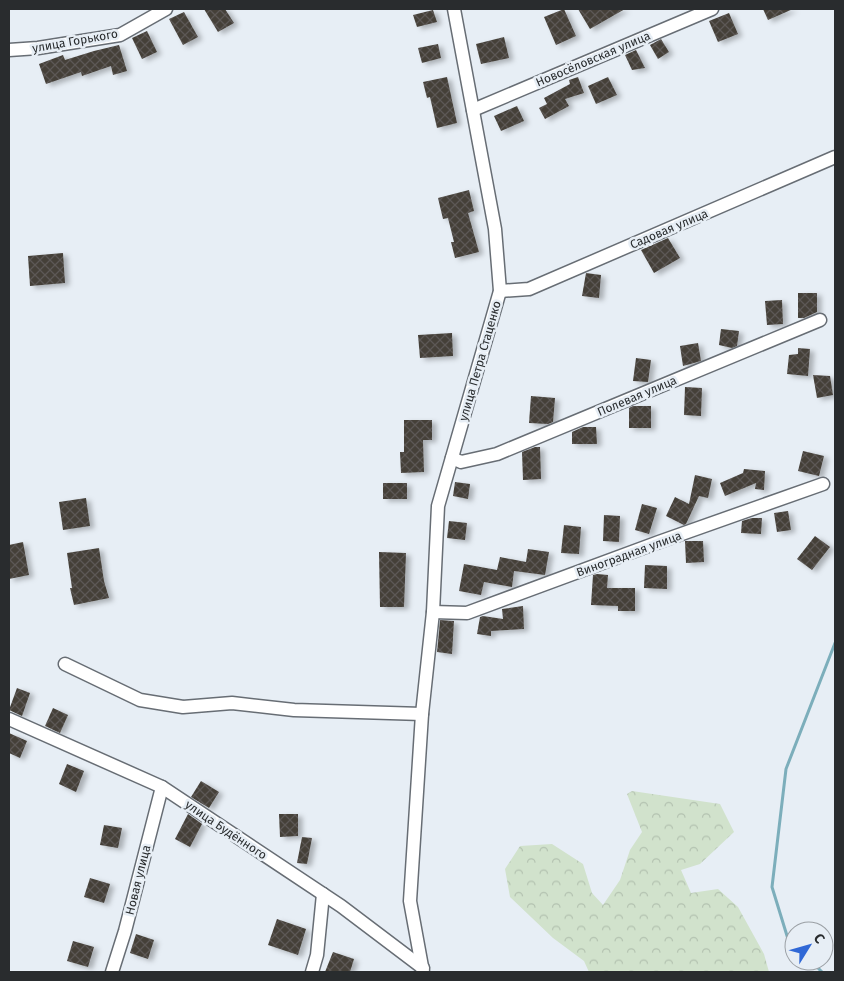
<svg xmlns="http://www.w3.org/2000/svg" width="844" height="981" font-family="'Fira Sans',sans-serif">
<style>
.forest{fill:url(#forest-crowns)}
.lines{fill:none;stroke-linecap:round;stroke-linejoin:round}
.stream{stroke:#7caebb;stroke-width:3}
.building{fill:url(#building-cross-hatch);filter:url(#shadow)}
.street-casing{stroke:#676d74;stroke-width:15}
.street{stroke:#fff;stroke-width:12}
.labels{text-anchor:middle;stroke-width:5;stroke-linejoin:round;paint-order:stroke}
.street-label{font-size:12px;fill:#292c2e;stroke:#e7eef5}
</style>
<defs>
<pattern id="forest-crowns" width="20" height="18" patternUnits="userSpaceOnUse" patternTransform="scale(1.25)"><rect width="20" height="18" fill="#d1e2cc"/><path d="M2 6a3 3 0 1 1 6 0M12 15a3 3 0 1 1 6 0" fill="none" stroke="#b3c2b0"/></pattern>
<pattern id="building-cross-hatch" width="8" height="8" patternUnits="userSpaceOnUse" patternTransform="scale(1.25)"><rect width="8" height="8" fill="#443f39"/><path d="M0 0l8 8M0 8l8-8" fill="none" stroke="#5d5954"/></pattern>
<filter id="shadow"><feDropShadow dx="4.5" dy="2.5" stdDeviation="2.5" flood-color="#0004"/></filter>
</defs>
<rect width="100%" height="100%" fill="#e7eef5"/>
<!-- forest -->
<path class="forest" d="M632 791 720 804 734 832 700 864 681 870 691 893 718 889 738 907 764 954 769 972H589L584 961 553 938 510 897 505 869 520 846 552 844 583 864 592 893 603 905 620 880 630 850 642 832 627 794Z"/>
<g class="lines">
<!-- stream -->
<g class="stream">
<path d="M794 945 788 939 772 887 786 769 835 643"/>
<path d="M811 961 822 972"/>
</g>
</g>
<!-- building -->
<g class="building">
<path d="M204 9H225L234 23 218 32Z"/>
<path d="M564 9 576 36 556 45 544 17Z"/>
<path d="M578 9H625L590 29Z"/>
<path d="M763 9H793L768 20Z"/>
<path d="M433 10 437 22 417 27 413 15Z"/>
<path d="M184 12 198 37 183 45 169 19Z"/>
<path d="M729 13 738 34 718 42 709 21Z"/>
<path d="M147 31 157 52 142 59 132 38Z"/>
<path d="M504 37 509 58 481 64 476 44Z"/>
<path d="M661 39 669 52 658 59 650 45Z"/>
<path d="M438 44 441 58 422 63 418 48Z"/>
<path d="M119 45 127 71 113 75 111 66 82 76 81 72 46 84 39 64 63 55 65 60 94 51Z"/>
<path d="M636 50 645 68 632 70 625 55Z"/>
<path d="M447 77 457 123 437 128 430 97 427 98 423 82Z"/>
<path d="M578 77 584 93 565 99 569 106 545 119 539 108 547 104 544 98 570 84 569 80Z"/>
<path d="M608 77 617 95 596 104 588 86Z"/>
<path d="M517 106 524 121 501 131 494 116Z"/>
<path d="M469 190 474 211 468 213 479 252 455 258 451 242H454L448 218 443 219 438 198Z"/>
<path d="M668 238 680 258 654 273 641 250Z"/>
<path d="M63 253 65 283 30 286 28 256Z"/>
<path d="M586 273 601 275 599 298 582 296Z"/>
<path d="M798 293H817V312L804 318H798Z"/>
<path d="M782 300 783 324 767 325 765 301Z"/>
<path d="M721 329 739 331 737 346 732 348 719 345Z"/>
<path d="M452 333 453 356 420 358 418 335Z"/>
<path d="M698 343 701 361 683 366 680 346Z"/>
<path d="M798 348 810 349 808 376 787 374 789 355 798 354Z"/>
<path d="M636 358 651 360 648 382 633 381Z"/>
<path d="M813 375 830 376 833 395 817 398Z"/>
<path d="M685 387 702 388 701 416 684 415Z"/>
<path d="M531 396 555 398 553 422 548 424 529 423Z"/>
<path d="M633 406H651V428H629V408Z"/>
<path d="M404 420H432V440H423L424 472 401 473 400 452H404Z"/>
<path d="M583 427H596L597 444H572V432Z"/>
<path d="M535 447H540L541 479 523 480 522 452Z"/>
<path d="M803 451 824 456 819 476 798 471Z"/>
<path d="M744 469 765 471 764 490 755 489 756 483 725 496 720 483 743 473Z"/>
<path d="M695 475 712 479 708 498 699 496 686 524 684 525 666 516 675 497 689 504Z"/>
<path d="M455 482 470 484 468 499 453 496Z"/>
<rect x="383" y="483" width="24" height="16"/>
<path d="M86 498 90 526 63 530 59 502Z"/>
<path d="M642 504 657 508 649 534 635 530Z"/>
<path d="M788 511 791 530 777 532 774 513Z"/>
<path d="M604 515 620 516 619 542 603 541Z"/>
<path d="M752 518H762L761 534 741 533 742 521Z"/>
<path d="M449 521 467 523 465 540 447 538Z"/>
<path d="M564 525 581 527 579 554 561 553Z"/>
<path d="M815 536 830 547 812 570 797 559Z"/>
<path d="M685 541H703L704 562 686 563Z"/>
<path d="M23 542 29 575 9 579V545Z"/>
<path d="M99 548 104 581 109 598 74 605 70 588H72L67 553Z"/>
<path d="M528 549 549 552 545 575 514 571 512 587 484 582 481 595 459 591 464 564 497 570 500 557 526 562Z"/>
<path d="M379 552 406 553 404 607H380Z"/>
<path d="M645 565 667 566V589L644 588Z"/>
<path d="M597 574 608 575 607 588H635V611H618V606L591 605 593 575Z"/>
<path d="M523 606 524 629 491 631V636L477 634 480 617 483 616 503 619 502 609Z"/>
<path d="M440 620 454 621 452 654 437 652Z"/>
<path d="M17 688 30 693 22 716 9 710Z"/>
<path d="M53 708 68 715 60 733 45 726Z"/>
<path d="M9 733 27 741 20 758 9 753Z"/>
<path d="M67 764 84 771 76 792 59 784Z"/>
<path d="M201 781 219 792 209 808 191 797Z"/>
<path d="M188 814 202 824 190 847 175 839Z"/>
<path d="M279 814H298V836L280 837Z"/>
<path d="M104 825 122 828 118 848 100 845Z"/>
<path d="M302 837 312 838 307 864 297 863Z"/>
<path d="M90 878 110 884 104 903 84 897Z"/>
<path d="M277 919 306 929 298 955 268 945Z"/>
<path d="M136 934 154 940 148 959 130 953Z"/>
<path d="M73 941 94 947 88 967 67 961Z"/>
<path d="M333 952 354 959 350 972H325Z"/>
</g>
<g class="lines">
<!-- street casing -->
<g class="street-casing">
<g id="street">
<path d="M9 50 38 48 120 35 166 9"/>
<path d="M473 110 712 9"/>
<path d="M500 291 529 289 835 157"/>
<path d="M452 458 461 462 497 454 820 320"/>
<path d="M433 612 467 613 659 542 823 484"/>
<path d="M65 664 140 700 183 707 232 703 294 710 422 714"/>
<path d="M9 719 162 787 341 906 423 968"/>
<path d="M112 972 125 931 162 787"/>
<path d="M312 972 317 955 323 894"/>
<path d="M423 972 410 901 422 714 433 612 438 506 500 291 495 229 454 9"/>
</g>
</g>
<!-- street -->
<use href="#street" class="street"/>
</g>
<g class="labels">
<!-- street labels -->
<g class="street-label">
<text transform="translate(75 41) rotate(-10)" y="4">улица Горького</text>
<text transform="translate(593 59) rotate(-23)" y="4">Новосёловская улица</text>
<text transform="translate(669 229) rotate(-23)" y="4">Садовая улица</text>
<text transform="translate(480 361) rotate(-74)" y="4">улица Петра Стаценко</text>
<text transform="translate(637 396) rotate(-23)" y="4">Полевая улица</text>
<text transform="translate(629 554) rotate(-20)" y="4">Виноградная улица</text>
<text transform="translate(226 830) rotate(34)" y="4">улица Будённого</text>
<text transform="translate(138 880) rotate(-76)" y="4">Новая улица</text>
</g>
</g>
<!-- border -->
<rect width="844" height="981" fill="none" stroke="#292c2e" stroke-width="20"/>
<!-- north arrow -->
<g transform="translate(809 946) rotate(53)"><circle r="24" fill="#e7eef5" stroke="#9ba0a5"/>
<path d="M0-4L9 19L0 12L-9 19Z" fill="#3068d6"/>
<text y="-8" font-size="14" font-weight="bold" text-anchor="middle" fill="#292c2e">С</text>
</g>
</svg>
